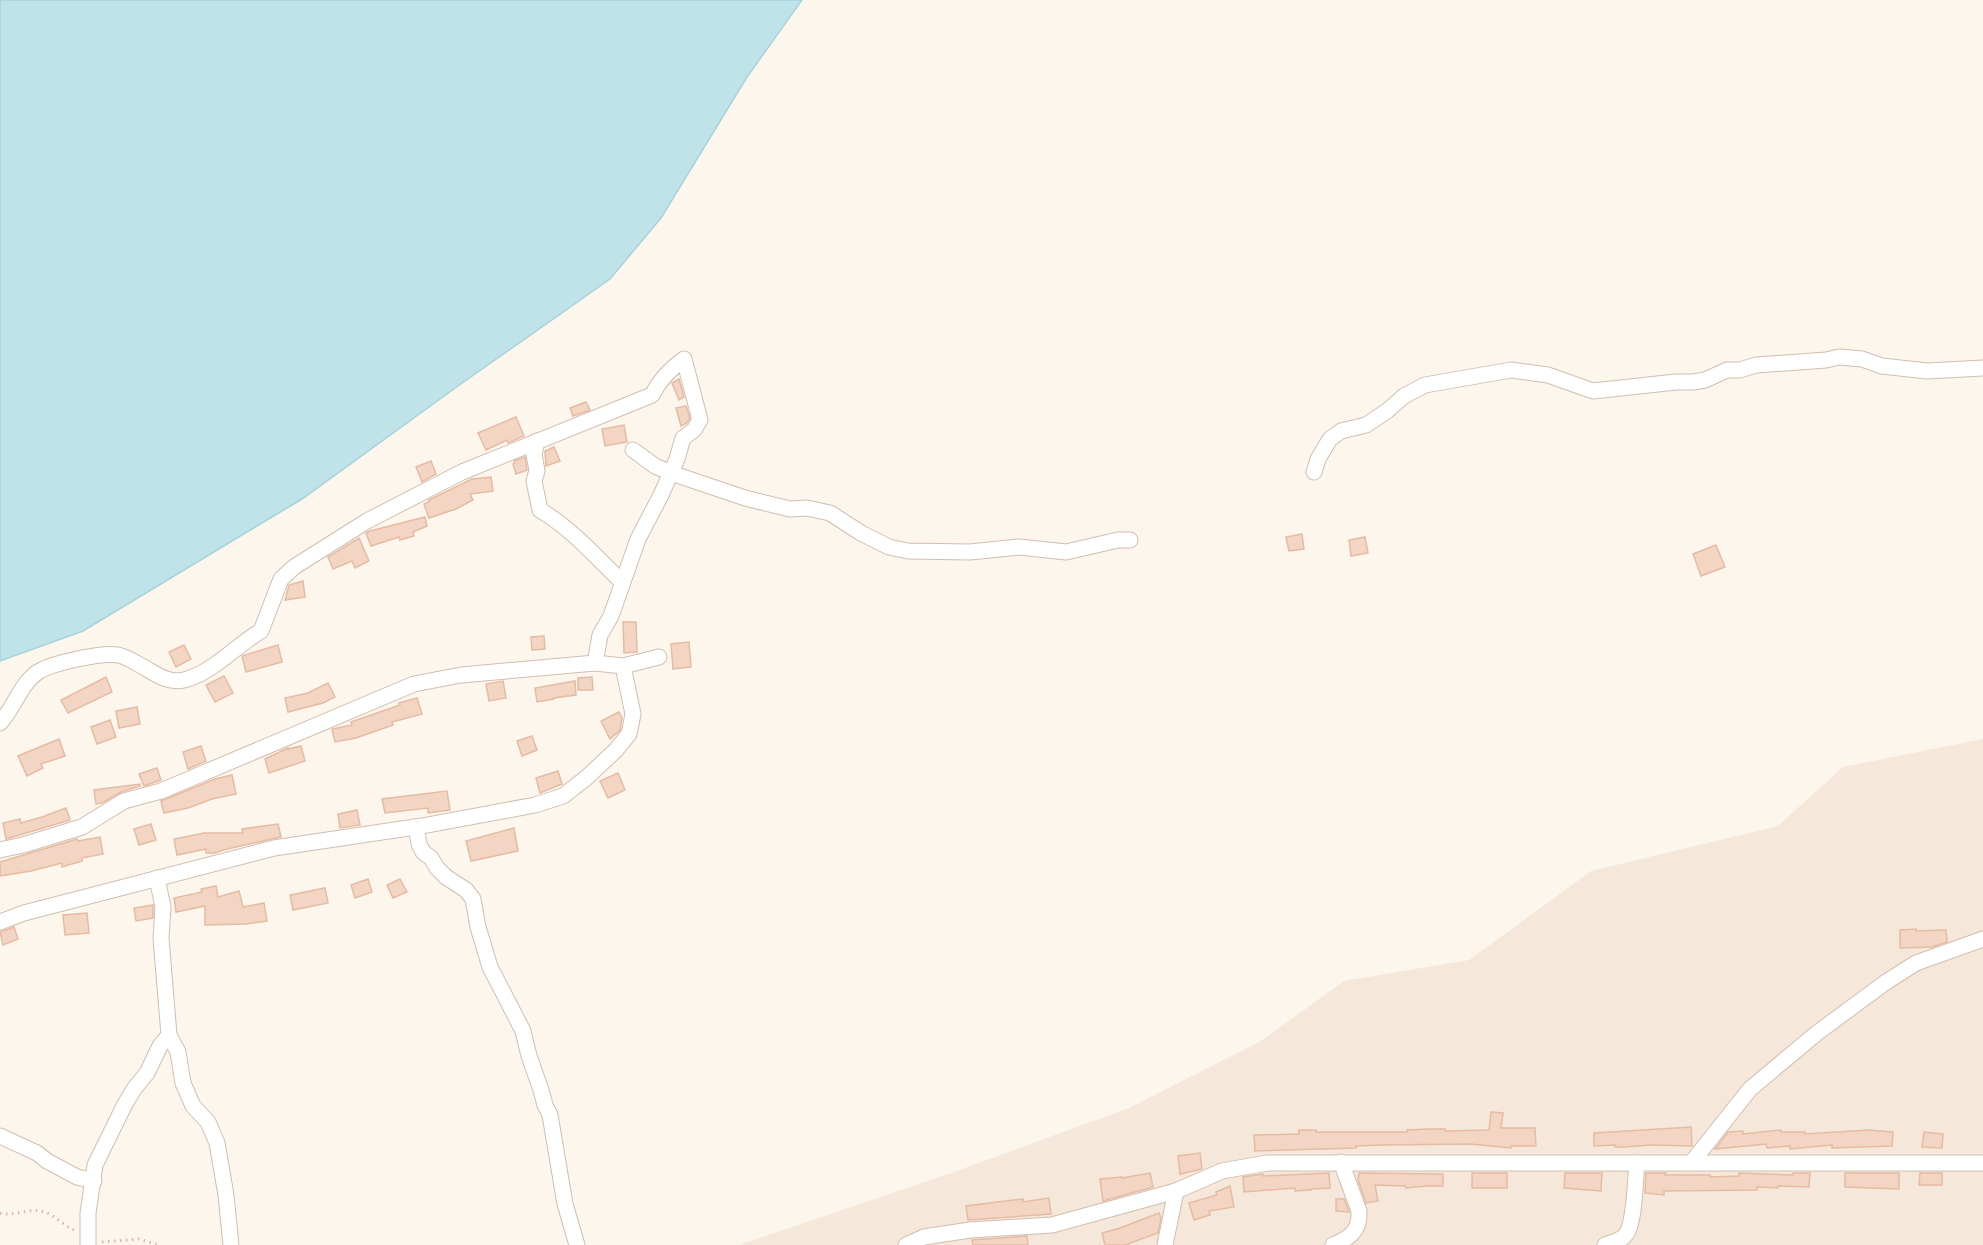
<svg xmlns="http://www.w3.org/2000/svg" width="1983" height="1245" font-family="Cabin,sans-serif">
<style>
.residential{fill:#f5e8da}
.water{fill:#bfe3e8;stroke:#a5d3da;stroke-width:1.5}
.building{fill:#f3d5c3;stroke:#e6bba3;stroke-width:1.5}
.lines{fill:none;stroke-linecap:round;stroke-linejoin:round}
.minor-casing{stroke:#d1beb0;stroke-width:17}
.path{stroke:#d9b8a5;stroke-width:3;stroke-dasharray:1.5 4.5;stroke-linecap:butt}
.minor{stroke:#fff;stroke-width:15}
</style>
<rect width="100%" height="100%" fill="#fdf6ec"/>
<!-- residential -->
<path class="residential" d="M1983 739V1245H739L954 1172 1129 1108 1261 1041 1344 981 1469 960 1591 871 1778 826 1843 767Z"/>
<!-- water -->
<path class="water" d="M0 0H802L747 77 661 218 610 279 458 386 302 499 83 631 0 661Z"/>
<!-- building -->
<g class="building">
<path d="M679 379 684 397 679 400 672 383Z"/>
<path d="M586 402 590 410 573 416 570 408Z"/>
<path d="M686 406 690 418 687 423 681 426 676 408Z"/>
<path d="M516 417 524 436 508 443 507 440 486 450 478 433Z"/>
<path d="M624 425 627 442 605 446 602 429Z"/>
<path d="M554 447 560 461 546 466 545 451Z"/>
<path d="M525 457 527 470 516 474 513 464 515 463 514 461Z"/>
<path d="M431 461 436 474 422 482 416 467Z"/>
<path d="M491 477 493 491 470 494 473 500 456 509 429 518 424 504 430 501 429 500 472 479Z"/>
<path d="M425 517 427 526 413 532 414 536 400 540 399 537 371 546 366 533 370 531Z"/>
<path d="M1302 534 1304 549 1289 551 1286 537Z"/>
<path d="M1365 537 1368 553 1351 556 1349 540Z"/>
<path d="M359 538 369 561 355 568 352 561 333 569 328 557Z"/>
<path d="M1716 545 1725 567 1701 576 1693 554Z"/>
<path d="M303 581 305 597 285 600 289 585Z"/>
<path d="M623 622H636L637 652 624 653Z"/>
<path d="M544 636 545 649 532 650 531 637Z"/>
<path d="M689 642 691 667 673 669 671 644Z"/>
<path d="M184 645 191 659 176 667 169 652Z"/>
<path d="M278 645 282 662 246 672 242 656Z"/>
<path d="M224 676 233 693 215 702 206 685Z"/>
<path d="M106 677 112 692 68 713 61 700Z"/>
<path d="M592 677 593 690H578V678Z"/>
<path d="M503 681 506 698 489 701 486 684Z"/>
<path d="M575 681 576 695 554 698V699L537 702 535 688Z"/>
<path d="M328 683 335 697 323 703 288 712 285 698 308 693Z"/>
<path d="M417 698 422 714 392 722 393 725 356 738 335 742 332 729 352 725 351 722 400 705 399 703Z"/>
<path d="M137 707 140 724 119 728 116 711Z"/>
<path d="M619 712 622 718 620 730 610 739 601 721Z"/>
<path d="M110 720 116 737 97 744 91 727Z"/>
<path d="M532 736 537 750 522 756 517 741Z"/>
<path d="M59 739 65 756 41 764 43 768 27 776 18 756Z"/>
<path d="M201 746 206 761 188 769 183 752Z"/>
<path d="M301 746 305 761 269 773 265 759 288 748V749Z"/>
<path d="M157 768 161 780 144 786 139 774Z"/>
<path d="M558 771 562 784 540 793 536 778Z"/>
<path d="M618 773 625 790 608 798 600 781Z"/>
<path d="M232 775 236 794 212 799 188 808 164 813 161 801 215 779Z"/>
<path d="M140 784V786L121 792 102 803 96 804 94 790Z"/>
<path d="M447 791 450 810 428 813V808L385 813 382 799Z"/>
<path d="M66 808 70 820 6 839 3 823 20 819 21 823 42 817Z"/>
<path d="M357 810 360 825 340 828 338 814Z"/>
<path d="M151 824 156 840 139 845 134 829Z"/>
<path d="M278 824 281 837 223 850 215 853H206V849L177 855 174 839 204 833H243L242 829Z"/>
<path d="M514 828 518 851 471 861 466 841Z"/>
<path d="M100 837 103 854 82 858V861L62 867V863L31 871 0 876V862L77 839 78 841Z"/>
<path d="M368 879 372 892 355 898 351 885Z"/>
<path d="M400 879 407 892 393 898 387 885Z"/>
<path d="M216 886 218 897 239 891 243 907 264 903 267 921 246 924 205 925V906L176 912 174 898 202 892 201 889Z"/>
<path d="M325 888 328 903 293 910 290 895Z"/>
<path d="M153 905V918L136 921 134 908Z"/>
<path d="M87 913 89 933 65 935 63 915Z"/>
<path d="M14 927 18 939 3 945 0 932Z"/>
<path d="M1916 929V931L1946 930 1947 942 1932 947 1900 948V930Z"/>
<path d="M1491 1112 1503 1113 1501 1128H1535L1536 1146H1511V1148L1470 1144 1383 1145 1356 1146V1148L1255 1151 1254 1135 1299 1134V1130H1316V1132H1407V1130L1429 1129H1445V1131L1489 1130Z"/>
<path d="M1691 1127 1692 1146 1651 1145 1624 1147H1615V1145L1594 1146V1133Z"/>
<path d="M1781 1130V1132H1805V1134L1869 1130 1893 1132 1892 1146 1832 1148V1145L1790 1149V1146L1767 1148 1766 1144 1715 1149 1728 1132 1743 1131V1134Z"/>
<path d="M1924 1132 1943 1134 1942 1148 1922 1147Z"/>
<path d="M1200 1153 1202 1169 1180 1174 1178 1156Z"/>
<path d="M1150 1173 1153 1187 1103 1201 1100 1179 1122 1177V1178Z"/>
<path d="M1329 1173 1330 1188 1311 1189V1190L1295 1191V1188L1244 1192 1243 1177 1263 1174V1176Z"/>
<path d="M1359 1173 1443 1174V1186H1427L1406 1188 1405 1186 1375 1185 1378 1201 1366 1203 1358 1180Z"/>
<rect x="1472" y="1173" width="35" height="15"/>
<path d="M1565 1173H1602L1601 1191 1564 1188Z"/>
<path d="M1646 1173H1666L1665 1175H1710V1177L1739 1176V1173L1793 1175V1173H1810L1809 1187 1778 1186V1188L1757 1187V1190L1664 1191V1195L1645 1193Z"/>
<path d="M1845 1173H1899V1189L1845 1187Z"/>
<path d="M1920 1173H1942V1185H1919Z"/>
<path d="M1230 1186 1234 1207 1209 1211 1210 1215 1194 1220 1189 1203 1217 1195 1216 1192Z"/>
<path d="M1049 1198 1051 1214 968 1220 966 1206 1023 1199V1202Z"/>
<path d="M1336 1199H1344L1349 1212 1336 1211Z"/>
<path d="M1159 1213 1161 1218 1158 1233 1125 1245H1105L1102 1233 1120 1228Z"/>
<path d="M1027 1236 1028 1245H973L972 1240Z"/>
</g>
<g class="lines">
<!-- minor casing -->
<g class="minor-casing">
<g id="minor">
<path d="M537 441 534 454 537 471 534 481 540 510C572 529 595 556 622 582"/>
<path d="M633 450 655 466 671 473 745 498 790 509 807 508 830 513 861 533 889 547 908 551 970 552 1019 547 1066 552 1118 540H1130"/>
<path d="M1314 472 1318 459 1330 439 1341 431 1366 425 1387 411 1404 396 1425 385 1511 370 1548 375 1593 391 1676 382H1693L1705 380 1727 370H1740L1756 365 1826 360 1839 357 1862 359 1882 366 1927 371 1983 368"/>
<path d="M0 723C14 708 21 683 38 672 52 663 102 652 118 655 124 656 133 661 138 664 154 672 166 684 184 680 214 672 235 646 261 631L281 579 294 567 367 521 462 472 652 395C660 379 670 369 684 359L700 420 694 430 683 438 677 459 661 495 638 539 611 616 600 635 595 663"/>
<path d="M416 827 419 844 423 852 431 858 437 868 446 877 466 890 473 899 478 927 490 967 523 1031 529 1056 541 1090 545 1105 550 1115 565 1204 577 1245"/>
<path d="M0 850 23 845 82 827 124 801 161 791 414 684 461 675 595 663 623 666 659 657"/>
<path d="M157 878 163 907 161 938 169 1035 178 1052 183 1083 193 1106 208 1122 217 1143 226 1195 231 1245"/>
<path d="M0 922 24 913 274 848 422 826 535 805 563 796 586 778 615 751 629 734 633 714 623 666"/>
<path d="M0 1136 37 1153 47 1161 77 1177 94 1181"/>
<path d="M1692 1162 1750 1089 1817 1033 1886 982 1916 963 1983 939"/>
<path d="M88 1245V1213L95 1165 125 1104 134 1089 147 1073 160 1046 169 1035"/>
<path d="M906 1245 924 1237 970 1230 1052 1225 1176 1191 1222 1171 1267 1163H1983"/>
<path d="M1165 1245 1176 1191"/>
<path d="M1333 1245C1350 1238 1360 1231 1359 1211L1341 1162"/>
<path d="M1605 1245C1612 1242 1622 1241 1626 1234 1635 1223 1635 1179 1637 1163"/>
</g>
</g>
<!-- path -->
<g class="path">
<path d="M0 1213C15 1217 30 1207 44 1212 55 1215 64 1226 74 1230"/>
<path d="M102 1242 139 1239 159 1245"/>
</g>
<!-- minor -->
<use href="#minor" class="minor"/>
</g>
</svg>
